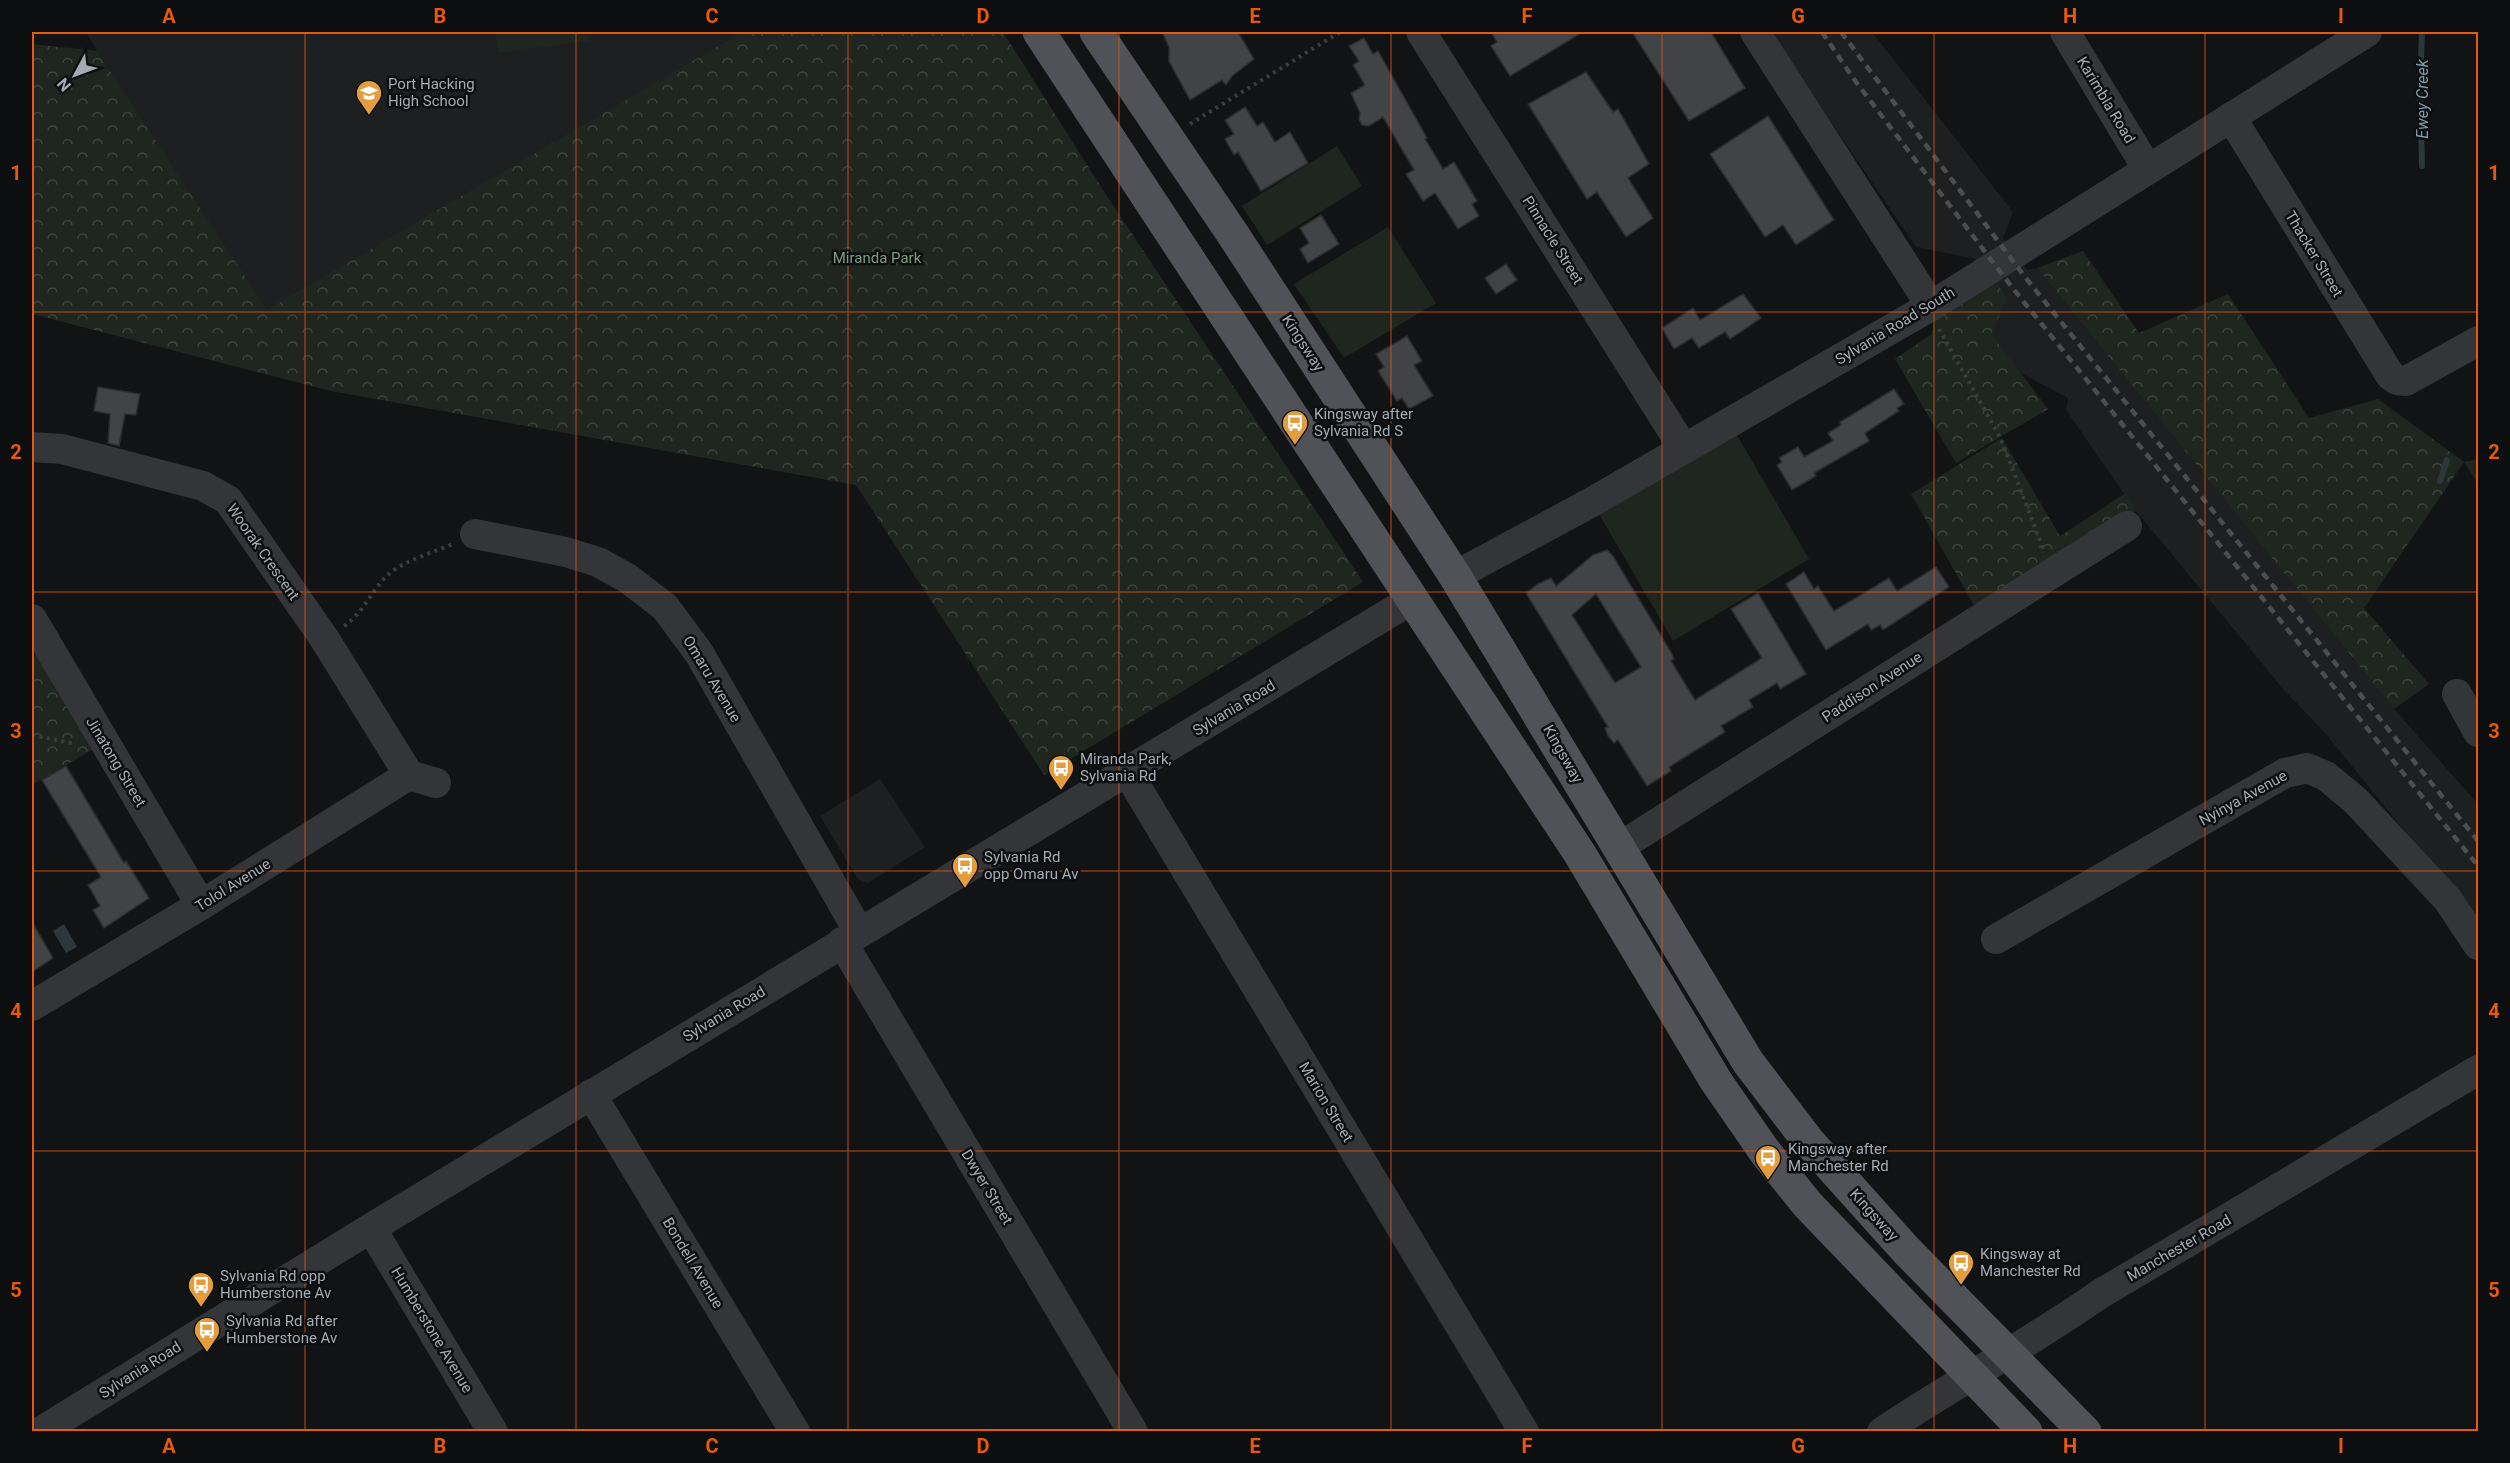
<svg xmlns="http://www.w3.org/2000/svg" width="2510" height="1463" font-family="Roboto,sans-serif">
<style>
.built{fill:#1e1f21}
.green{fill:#1f261f}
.forest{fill:url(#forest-crowns)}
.water{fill:#2d363b}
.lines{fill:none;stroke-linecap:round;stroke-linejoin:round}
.stream{stroke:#2d363b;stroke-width:6}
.building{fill:#414347;stroke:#2d2d30;stroke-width:1.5;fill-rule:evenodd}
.path{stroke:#3a3c3f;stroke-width:4;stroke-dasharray:3 4.5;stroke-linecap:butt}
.minor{stroke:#343538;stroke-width:30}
.major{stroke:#505257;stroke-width:33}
.rail{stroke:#4b4d51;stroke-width:4.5;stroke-dasharray:8 6;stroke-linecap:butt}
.grid{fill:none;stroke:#e8590c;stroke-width:1.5;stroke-opacity:0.55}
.labels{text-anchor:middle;stroke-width:5;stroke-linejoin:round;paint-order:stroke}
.poi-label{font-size:15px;fill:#a5abb3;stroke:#0d0e0f;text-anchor:start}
.street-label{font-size:15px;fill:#a5abb3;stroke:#0d0e0f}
.park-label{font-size:15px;fill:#7e9d7d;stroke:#0d0e0f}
.water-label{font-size:16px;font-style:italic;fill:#7e9aac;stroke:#0d0e0f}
.neatline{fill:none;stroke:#e8590c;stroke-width:2}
.grid-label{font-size:20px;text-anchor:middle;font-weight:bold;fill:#e8590c}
</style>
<defs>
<pattern id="forest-crowns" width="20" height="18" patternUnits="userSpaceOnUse" patternTransform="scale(1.5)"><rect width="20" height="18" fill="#1f261f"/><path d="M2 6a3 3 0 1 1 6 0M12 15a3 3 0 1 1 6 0" fill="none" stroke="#3d433d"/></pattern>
</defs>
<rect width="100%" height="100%" fill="#121314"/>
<!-- built -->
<g class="built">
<path d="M86 32H742L267 311 97 51Z"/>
<path d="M1770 32H1872L2013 212 2003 238 2028 270 2037 268 2394 709 2478 804V921L2325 733 2284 690 2136 511 2066 410 2068 398 2011 368 1955 311 1994 284 1976 259 1916 247Z"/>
<path d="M880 779 925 847 868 883 858 879 820 816Z"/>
</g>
<!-- green -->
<g class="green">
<path d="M495 32H587L589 41 498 53Z"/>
<path d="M1337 146 1362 186 1267 245 1242 206Z"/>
<path d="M1388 227 1436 303 1344 358 1294 284Z"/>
<path d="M1730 423 1809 559 1673 641 1592 502Z"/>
<path d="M2478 459V484L2464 462Z"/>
</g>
<!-- forest -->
<g class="forest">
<path d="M742 32H1003L1101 187 1363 582 1044 775 856 485 331 391 32 314V44L97 51 267 310Z"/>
<path d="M2083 251 2139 333 2228 294 2309 418 2378 399 2464 462 2364 608 2429 684 2394 709 2037 268Z"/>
<path d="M1990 272 2007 299 1991 334 2048 409 1956 463 1895 359 1932 334 1936 308Z"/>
<path d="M2002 438 2060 536 2126 493 2136 511 1976 609 1911 494Z"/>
<path d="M40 653 97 747 32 785V658Z"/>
</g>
<!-- water -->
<path class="water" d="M64 924 77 947 66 953 53 931Z"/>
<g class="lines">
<!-- stream -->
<g class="stream">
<path d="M2422 32 2420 85 2422 166"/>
<path d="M2440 481 2447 460"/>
</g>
</g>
<!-- building -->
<g class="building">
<path d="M1162 32H1238L1254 59 1232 76 1226 85 1222 80 1190 100 1169 61V47Z"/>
<path d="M1491 32H1583L1510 76 1491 46 1497 42Z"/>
<path d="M1632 32H1711L1745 88 1689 121Z"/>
<path d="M1364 38 1373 54 1378 51 1427 138 1425 139 1443 169 1454 162 1477 201 1472 204 1479 216 1458 229 1435 193 1423 201 1406 174 1414 170 1383 117 1369 126 1362 125 1359 119 1360 113 1351 93 1365 85 1353 65 1359 61 1349 46Z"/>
<path d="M1586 72 1613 112 1618 109 1649 164 1628 178 1653 218 1626 237 1597 192 1587 199 1528 104Z"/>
<path d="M1245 107 1257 126 1263 122 1275 142 1290 132 1308 163 1261 191 1238 152 1234 155 1225 139 1234 134 1225 120Z"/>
<path d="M1768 116 1834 220 1796 245 1783 225 1765 237 1710 154Z"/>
<path d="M1321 215 1339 244 1308 263 1300 249 1309 243 1300 228Z"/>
<path d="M1506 264 1517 280 1496 294 1485 278Z"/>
<path d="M1743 294 1761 318 1730 339 1725 332 1699 348 1692 338 1674 349 1662 328 1693 308 1700 320Z"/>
<path d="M1407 336 1422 361 1414 365 1433 396 1409 409 1402 398 1397 401 1378 371 1384 367 1376 354Z"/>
<path d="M98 387 140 394 136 415 125 414 119 446 108 443 110 414 94 411Z"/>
<path d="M1894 389 1904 404 1897 408 1899 411 1865 433 1869 441 1814 473 1816 476 1792 490 1777 465 1782 462 1779 458 1798 447 1804 457 1833 441 1828 433 1841 425 1840 422Z"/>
<path d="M1607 550 1613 556 1671 652 1674 659 1671 661 1695 700 1762 658 1731 609 1758 593 1806 674 1780 689 1777 683 1749 700 1753 707 1721 726 1725 732 1669 767 1671 771 1647 786 1618 740 1614 743 1608 736 1605 728 1608 727 1526 593 1538 584 1551 578 1556 586 1593 555ZM1596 594 1641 667 1615 683 1572 615Z"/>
<path d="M1936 567 1949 587 1883 630 1880 625 1871 630 1868 624 1826 650 1786 584 1804 572 1814 589 1818 586 1834 611 1889 578 1897 591Z"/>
<path d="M66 766 124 863 126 861 149 898 104 928 93 910 100 906 88 885 101 877 42 780Z"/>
<path d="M32 922 53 958 32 972Z"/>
</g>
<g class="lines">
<!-- path -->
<g class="path">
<path d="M1190 124 1340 32"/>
<path d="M1939 329 2001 439 2041 543 2042 553"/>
<path d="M344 626C365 612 374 584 394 570 410 559 437 551 455 543"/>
<path d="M32 735 76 744"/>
</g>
<!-- minor -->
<g class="minor">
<path d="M1421 32 1684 449"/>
<path d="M1755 32 1931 306"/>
<path d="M2065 32 2147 168"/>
<path d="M2231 117 2390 375 2397 380 2406 381 2478 341"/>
<path d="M32 447 62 449 203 486 228 500 324 638 409 775"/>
<path d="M475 534 566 552 598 562 627 578 665 607 699 653 859 932"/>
<path d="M1455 576 1592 502 1931 306 2367 32"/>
<path d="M32 619 201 905"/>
<path d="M2457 694 2478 732"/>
<path d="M1128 773 1524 1432"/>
<path d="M1618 848 2127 526"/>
<path d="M1996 939 2285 773 2307 768 2326 776 2356 801 2448 900 2478 945"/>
<path d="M842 942 1133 1432"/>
<path d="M32 1006 201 905 409 775 436 783"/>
<path d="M591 1094 795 1432"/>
<path d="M371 1228 493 1432"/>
<path d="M40 1432 371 1228 1411 600"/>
<path d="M1882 1432C1954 1384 2030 1343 2100 1294L2478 1070"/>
</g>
<!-- major -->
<g class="major">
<path d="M1039 32 1580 854 1716 1081 1765 1152 1808 1205 2026 1432"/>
<path d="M1096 32 1234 236 1455 576 1748 1062 1809 1142 1906 1250 2085 1432"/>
</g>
<!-- rail -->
<g class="rail">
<path d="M1822 32 1853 78 2011 286 2478 866"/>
<path d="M1841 32 2025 277 2478 841"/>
</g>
</g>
<!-- grid -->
<path class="grid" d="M305 32V1432M576 32V1432M848 32V1432M1119 32V1432M1391 32V1432M1662 32V1432M1934 32V1432M2205 32V1432M32 312H2478M32 592H2478M32 871H2478M32 1151H2478"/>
<!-- icons -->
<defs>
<g id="school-pin" transform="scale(1.35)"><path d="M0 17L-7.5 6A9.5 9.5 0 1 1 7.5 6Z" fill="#e39d3c" stroke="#0d0e0f"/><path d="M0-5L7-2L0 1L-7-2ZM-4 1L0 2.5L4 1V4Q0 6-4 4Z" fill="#fff"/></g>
<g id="bus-pin" transform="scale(1.35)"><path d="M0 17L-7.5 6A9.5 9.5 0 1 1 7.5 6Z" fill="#e39d3c" stroke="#0d0e0f"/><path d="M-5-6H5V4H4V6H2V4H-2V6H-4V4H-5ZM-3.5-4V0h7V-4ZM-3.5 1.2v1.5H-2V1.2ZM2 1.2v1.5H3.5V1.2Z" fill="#fff"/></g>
</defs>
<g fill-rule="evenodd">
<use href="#school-pin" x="369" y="93"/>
<use href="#bus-pin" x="1295" y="423"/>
<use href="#bus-pin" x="1061" y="768"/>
<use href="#bus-pin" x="965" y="866"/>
<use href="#bus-pin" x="1768" y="1158"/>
<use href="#bus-pin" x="1961" y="1263"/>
<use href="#bus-pin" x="201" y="1285"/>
<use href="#bus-pin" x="207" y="1330"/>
</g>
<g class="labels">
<!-- poi labels -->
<g class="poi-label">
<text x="388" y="89">Port Hacking<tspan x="388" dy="17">High School</tspan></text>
<text x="1314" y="419">Kingsway after<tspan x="1314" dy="17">Sylvania Rd S</tspan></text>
<text x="1080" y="764">Miranda Park,<tspan x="1080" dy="17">Sylvania Rd</tspan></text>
<text x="984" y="862">Sylvania Rd<tspan x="984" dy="17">opp Omaru Av</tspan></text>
<text x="1788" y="1154">Kingsway after<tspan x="1788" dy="17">Manchester Rd</tspan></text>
<text x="1980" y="1259">Kingsway at<tspan x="1980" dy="17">Manchester Rd</tspan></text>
<text x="220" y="1281">Sylvania Rd opp<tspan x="220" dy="17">Humberstone Av</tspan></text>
<text x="226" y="1326">Sylvania Rd after<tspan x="226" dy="17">Humberstone Av</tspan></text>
</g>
<!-- street labels -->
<g class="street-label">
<text transform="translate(2106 100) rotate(59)" y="5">Karimbla Road</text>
<text transform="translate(1553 240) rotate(58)" y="5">Pinnacle Street</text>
<text transform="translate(2314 254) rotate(59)" y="5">Thacker Street</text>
<text transform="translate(1895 326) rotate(-31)" y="5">Sylvania Road South</text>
<text transform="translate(1303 343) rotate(57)" y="5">Kingsway</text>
<text transform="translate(263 552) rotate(55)" y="5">Woorak Crescent</text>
<text transform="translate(712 679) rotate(59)" y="5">Omaru Avenue</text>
<text transform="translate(1872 687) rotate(-33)" y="5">Paddison Avenue</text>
<text transform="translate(1234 708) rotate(-31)" y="5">Sylvania Road</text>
<text transform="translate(1563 754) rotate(60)" y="5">Kingsway</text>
<text transform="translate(116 762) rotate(59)" y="5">Jinatong Street</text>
<text transform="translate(2243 798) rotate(-29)" y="5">Nyinya Avenue</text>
<text transform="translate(233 885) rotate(-32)" y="5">Tolol Avenue</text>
<text transform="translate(724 1014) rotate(-31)" y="5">Sylvania Road</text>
<text transform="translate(1326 1102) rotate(59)" y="5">Marion Street</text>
<text transform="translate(987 1187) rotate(59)" y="5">Dwyer Street</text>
<text transform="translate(1874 1215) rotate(48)" y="5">Kingsway</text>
<text transform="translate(2179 1248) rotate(-30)" y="5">Manchester Road</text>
<text transform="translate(693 1263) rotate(59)" y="5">Bondell Avenue</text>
<text transform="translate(432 1330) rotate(59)" y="5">Humberstone Avenue</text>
<text transform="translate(140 1370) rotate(-32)" y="5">Sylvania Road</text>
</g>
<!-- park labels -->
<g class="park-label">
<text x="877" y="263">Miranda Park</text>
</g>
<!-- water labels -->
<g class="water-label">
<text transform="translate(2422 99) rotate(-90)" y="6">Ewey Creek</text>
</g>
</g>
<!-- border -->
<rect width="2510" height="1463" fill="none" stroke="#0d0e0f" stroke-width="66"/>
<!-- north arrow -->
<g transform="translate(75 75) rotate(229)" stroke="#0d0e0f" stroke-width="4.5" paint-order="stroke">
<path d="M0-4.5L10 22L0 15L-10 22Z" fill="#a5abb3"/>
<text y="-9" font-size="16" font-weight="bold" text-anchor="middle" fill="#a5abb3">N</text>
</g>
<rect x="33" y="33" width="2444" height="1397" class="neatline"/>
<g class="grid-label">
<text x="169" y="23">A</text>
<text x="440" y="23">B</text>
<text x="712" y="23">C</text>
<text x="983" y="23">D</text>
<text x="1255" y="23">E</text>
<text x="1527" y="23">F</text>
<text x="1798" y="23">G</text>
<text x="2070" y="23">H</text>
<text x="2341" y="23">I</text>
<text x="16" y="180">1</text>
<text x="2494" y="180">1</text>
<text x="16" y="459">2</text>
<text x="2494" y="459">2</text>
<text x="16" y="738">3</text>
<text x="2494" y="738">3</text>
<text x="16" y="1018">4</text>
<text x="2494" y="1018">4</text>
<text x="16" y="1297">5</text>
<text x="2494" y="1297">5</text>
<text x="169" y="1453">A</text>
<text x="440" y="1453">B</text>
<text x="712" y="1453">C</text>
<text x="983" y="1453">D</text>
<text x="1255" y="1453">E</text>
<text x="1527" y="1453">F</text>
<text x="1798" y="1453">G</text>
<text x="2070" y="1453">H</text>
<text x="2341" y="1453">I</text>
</g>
</svg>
